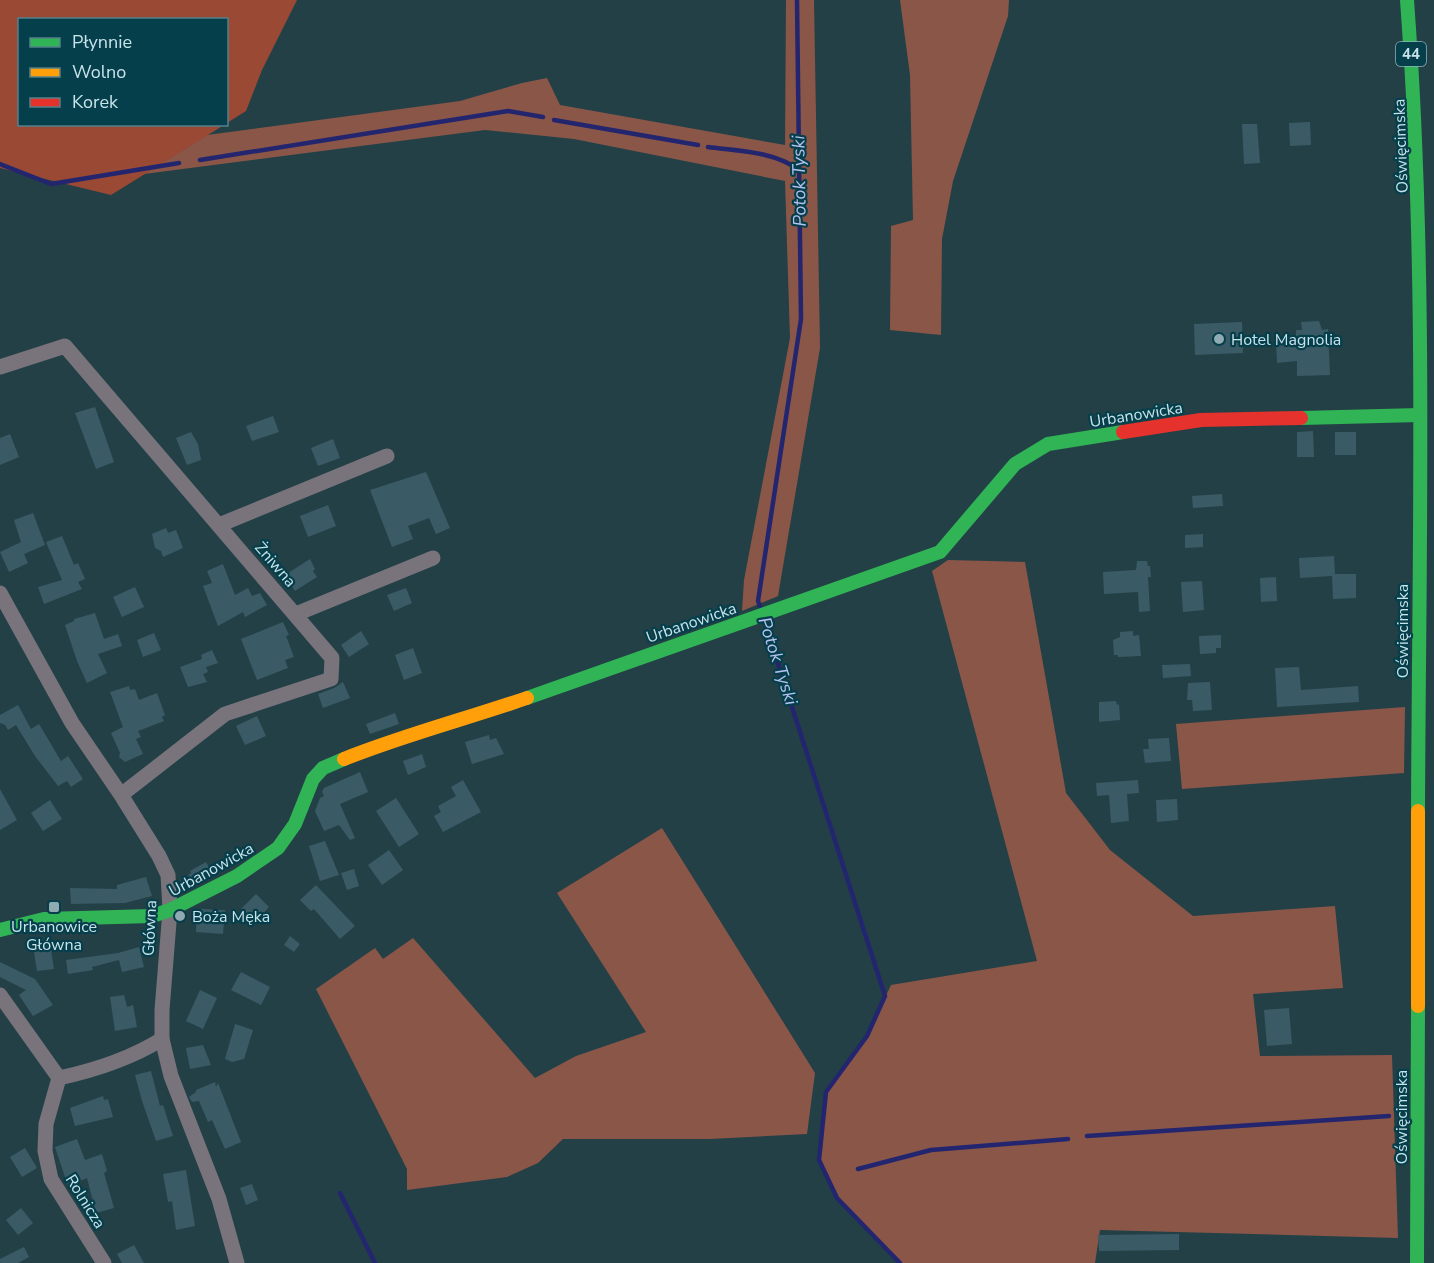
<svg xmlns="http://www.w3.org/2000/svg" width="1434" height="1263" font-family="'Nunito Sans',sans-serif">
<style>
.green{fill:#8a5648}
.forest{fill:#994934}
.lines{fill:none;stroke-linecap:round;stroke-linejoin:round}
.stream{stroke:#23266f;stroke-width:4.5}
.building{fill:#3a5a65}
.street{stroke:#79737c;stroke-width:15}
.fast{stroke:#30b455;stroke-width:14}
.slow{stroke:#ff9f0a;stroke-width:14}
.jam{stroke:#e5322d;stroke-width:14}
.poi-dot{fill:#8faab1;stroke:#043f4b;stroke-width:2}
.labels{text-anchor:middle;stroke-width:4.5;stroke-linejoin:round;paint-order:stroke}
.shield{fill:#043f4b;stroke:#8eb2ba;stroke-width:1.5}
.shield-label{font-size:15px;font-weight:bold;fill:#c9e3ea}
.street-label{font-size:16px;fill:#c9e3ea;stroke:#043f4b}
.poi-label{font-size:16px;fill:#c9e3ea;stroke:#043f4b;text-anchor:start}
.water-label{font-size:18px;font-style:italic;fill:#b8c2f0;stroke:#043f4b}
</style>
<rect width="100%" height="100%" fill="#234047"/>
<!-- green -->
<g class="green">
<path d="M786 0H814L820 348 778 596 742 611 744 580 790 338 785 181 574 139 485 130 144 174 207 135 460 101 522 83 547 78 560 105 785 145Z"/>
<path d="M900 0H1009L1008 16 953 181 942 239 941 335 890 330 891 226 913 220 910 75Z"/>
<path d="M948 560 1025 562 1066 793 1110 850 1193 916 1335 906 1343 988 1253 994 1260 1056 1392 1055 1398 1238 1100 1230 1095 1263H900L837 1198 819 1160 826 1092 867 1036 891 985 1037 961 932 571Z"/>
<path d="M1405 707 1404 773 1182 789 1176 724Z"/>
<path d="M662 828 815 1073 807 1134 710 1139H563L538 1163 507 1177 407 1190V1169L316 989 375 948 383 959 413 938 535 1078 576 1056 646 1032 557 893Z"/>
</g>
<!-- forest -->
<path class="forest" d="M0 0H297L262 70 246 111 227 123 226 20H20V124L224 125 111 195 0 168Z"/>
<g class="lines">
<!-- stream -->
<g class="stream">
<path d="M554 120 698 145"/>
<path d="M708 147C738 151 774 151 799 170"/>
<path d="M200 160 508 111 543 117"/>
<path d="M0 164 51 184 179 163"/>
<path d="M761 609 758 601 801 319 797 0"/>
<path d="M764 620 885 996 867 1036 826 1092 819 1160 837 1198 900 1263"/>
<path d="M1087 1136 1389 1116"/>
<path d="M858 1169 931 1150 1068 1139"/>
<path d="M340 1193 375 1263"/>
</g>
</g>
<!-- building -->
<g class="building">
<path d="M1310 122 1311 145 1290 146 1289 123Z"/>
<path d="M1242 124H1257L1260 163 1244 164Z"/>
<path d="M1319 321 1322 330 1328 329 1330 375 1297 376V361L1277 363 1276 340H1296V330H1302L1301 322Z"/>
<path d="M1242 322 1243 353 1195 355 1194 324Z"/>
<path d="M95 407 114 462 96 469 75 413Z"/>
<path d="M273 416 279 432 252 441 246 426Z"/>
<path d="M1313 431 1314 457H1297V432Z"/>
<path d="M191 432 198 444 201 460 187 465 176 438Z"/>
<rect x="1335" y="432" width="21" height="23"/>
<path d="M10 434 19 457 0 465V438Z"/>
<path d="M333 439 340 458 318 466 311 448Z"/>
<path d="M426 472 450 528 436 534 429 518 408 526 413 539 392 547 370 490Z"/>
<path d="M1222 494 1223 506 1193 508 1192 496Z"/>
<path d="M328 505 336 526 308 537 300 516Z"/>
<path d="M33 513 45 545 24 554 28 563 9 572 0 552 21 542 14 520Z"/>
<path d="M166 528 168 533 176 530 183 548 163 557 161 551 155 548 152 534Z"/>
<path d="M1203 534V547L1185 548V535Z"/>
<path d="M62 536 74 565 78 563 85 579 78 582 82 589 44 604 38 587 62 580 46 542Z"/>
<path d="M1334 556 1335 574H1356V598L1333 599 1332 576 1300 578 1299 558Z"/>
<path d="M310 559 315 569 313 571 317 577 295 591 285 575Z"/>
<path d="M1137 561H1147L1148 566H1150L1151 577H1148L1150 611 1139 612 1138 592 1104 594 1103 572 1136 570Z"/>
<path d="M223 564 235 595 248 588 252 596 260 593 267 605 245 617 243 612 218 626 203 586 212 583 207 571Z"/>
<path d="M1276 577 1277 601 1261 602 1260 578Z"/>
<path d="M1202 581 1204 610 1183 612 1181 582Z"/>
<path d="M135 587 144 607 122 617 113 597Z"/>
<path d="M406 588 412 603 394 611 387 595Z"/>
<path d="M95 613 104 639 118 634 122 646 98 654 107 673 87 683 77 661 65 625 74 621V619Z"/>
<path d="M283 622 289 635 286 636 294 657 285 660 288 668 257 680 241 639Z"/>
<path d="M361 631 369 644 349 657 341 645Z"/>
<path d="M1133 631V636L1139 635 1141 656 1118 657V655H1114L1113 640 1120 637V632Z"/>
<path d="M154 633 161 650 143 657 137 640Z"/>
<path d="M1221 635V648H1216V653L1200 654 1199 636Z"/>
<path d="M413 648 422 673 404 680 395 655Z"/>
<path d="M212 650 218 663 206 667 208 672 203 674 207 682 188 687 180 667 202 659 201 655Z"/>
<path d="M1190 664 1191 676 1163 678 1162 665Z"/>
<path d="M1299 667 1301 690 1358 686 1359 702 1277 707 1275 668Z"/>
<path d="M343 682 350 698 323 708 318 694 334 688Z"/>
<path d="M1210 682 1212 710 1193 711 1192 700H1187L1188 683Z"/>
<path d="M129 686 130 690 135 689 139 700 157 693 165 715 162 717 164 721 138 731 141 737 136 739 143 754 125 762 119 757 120 753 111 733 123 727 110 692Z"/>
<path d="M1116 701 1117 705 1119 704 1120 720 1099 722V702Z"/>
<path d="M18 705 31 729 39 724 61 761 68 756 83 779 71 787 67 781 58 786 35 756 16 725 8 730 5 725 0 723V715Z"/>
<path d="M395 713 399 724 370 734 366 724Z"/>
<path d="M257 716 266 736 245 745 236 726Z"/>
<path d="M489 735 490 740 496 738 504 754 472 764 465 742Z"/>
<path d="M1169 738 1171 761 1145 763 1143 749H1149L1148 739Z"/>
<path d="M422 754 426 767 408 775 403 761Z"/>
<path d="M360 772 368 792 340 804 355 838 350 840 339 825 324 831 315 811 320 798 324 796 322 792 324 788Z"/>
<path d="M463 780 481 812 443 832 434 816 441 812 438 806 456 796 451 787Z"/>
<path d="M1138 780 1139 793 1127 794 1129 821 1111 823 1109 795 1097 796 1096 783Z"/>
<path d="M0 789 17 820 0 830Z"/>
<path d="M396 798 419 834 399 847 376 811Z"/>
<path d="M1177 799 1178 820 1157 822 1156 800Z"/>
<path d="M50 800 62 819 43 831 31 813Z"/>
<path d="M325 841 339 875 320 881 309 846Z"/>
<path d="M389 850 403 870 382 885 368 865Z"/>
<path d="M206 862 212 873 193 883 188 875 191 873 190 871Z"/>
<path d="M354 869 359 886 347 890 341 873Z"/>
<path d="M146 877 152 896 125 903 71 904 70 888 117 889V885Z"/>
<path d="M316 885 355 926 340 939 314 909 311 911 300 900Z"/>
<path d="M256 894 269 907 255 922 241 909Z"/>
<path d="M202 909 225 910 223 934 196 932 197 911Z"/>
<path d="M290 936 300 944 294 952 284 945Z"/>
<path d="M50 944 54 969 37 971 34 952 40 951V946Z"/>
<path d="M139 947 144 967 122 972 119 960 92 967 93 970 68 974 66 960 118 953Z"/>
<path d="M0 962 35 979 53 1005 33 1016 19 995 26 990 0 977Z"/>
<path d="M241 972 270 987 261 1005 231 990Z"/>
<path d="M200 990 217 998 203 1029 186 1021Z"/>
<path d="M124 995 127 1007 133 1005 137 1027 115 1031 110 997Z"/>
<path d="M1289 1008 1292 1044 1267 1046 1264 1010Z"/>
<path d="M235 1024 253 1030 244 1059 232 1062 225 1059Z"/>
<path d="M203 1045 211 1065 190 1069 186 1048Z"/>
<path d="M151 1071 160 1106 163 1105 173 1136 156 1141 142 1101 135 1075Z"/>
<path d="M215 1082 216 1087 218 1083 241 1142 225 1149 212 1120 208 1122 199 1101 192 1102 189 1097 196 1092V1090Z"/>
<path d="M103 1096 104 1100 108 1099 113 1117 75 1126 70 1108Z"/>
<path d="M77 1139 85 1160 102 1154 107 1171 104 1173 114 1208 96 1213 87 1178 68 1186 55 1147Z"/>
<path d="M25 1148 37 1168 22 1177 10 1157Z"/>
<path d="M186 1170 195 1226 176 1230 172 1201 168 1202 163 1174Z"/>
<path d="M252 1184 258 1200 246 1205 240 1188Z"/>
<path d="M21 1208 33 1223 18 1235 6 1220Z"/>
<path d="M1179 1234V1250L1099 1251 1098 1235Z"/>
<path d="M134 1245 144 1263H122L117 1254Z"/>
<path d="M24 1247 29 1257 18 1263H0V1259Z"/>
</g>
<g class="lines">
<!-- street -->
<g class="street">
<path d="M0 367 65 346 332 658 331 679 225 714 121 795"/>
<path d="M219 525 387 456"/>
<path d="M0 593 72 723 121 795 159 856 168 875 170 910 162 1010V1039L171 1076 219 1199 237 1263"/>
<path d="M296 614 433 558"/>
<path d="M0 995 59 1078"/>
<path d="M59 1078 46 1124 45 1151 51 1179 104 1263"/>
<path d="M59 1078C96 1070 130 1059 162 1039"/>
</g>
<!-- fast -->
<g class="fast">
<path d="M1407 0C1427 270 1419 541 1418 811"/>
<path d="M1301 418 1420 415"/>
<path d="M527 698 940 552 1015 464 1048 444 1123 432"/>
<path d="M0 930 44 919 152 916 170 910 237 876 278 848 295 824 313 779 323 768 344 759"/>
<path d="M1417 1263 1418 1006"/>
</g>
<!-- slow -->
<g class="slow">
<path d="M344 759C404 735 466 719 527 698"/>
<path d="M1418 1006V811"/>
</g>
<!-- jam -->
<path class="jam" d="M1123 432 1201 420 1301 418"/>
</g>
<!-- markers -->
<g class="poi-dot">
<circle cx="1219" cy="339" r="6"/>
<rect x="48" y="901" width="12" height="12" rx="3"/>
<circle cx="180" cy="916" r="6"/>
</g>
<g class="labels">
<!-- shield labels -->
<rect class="shield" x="1396" y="42" width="30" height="24" rx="4.5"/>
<g class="shield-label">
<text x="1411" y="59">44</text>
</g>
<!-- street labels -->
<g class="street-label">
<text transform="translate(1400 146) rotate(-92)" y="6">Oświęcimska</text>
<text transform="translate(1136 414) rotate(-9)" y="6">Urbanowicka</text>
<text transform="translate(276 564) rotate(49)" y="6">Żniwna</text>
<text transform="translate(691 622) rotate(-19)" y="6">Urbanowicka</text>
<text transform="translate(1402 631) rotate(-90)" y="6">Oświęcimska</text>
<text transform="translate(211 869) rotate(-29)" y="6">Urbanowicka</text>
<text transform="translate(149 928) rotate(-87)" y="6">Główna</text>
<text transform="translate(1401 1117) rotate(-90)" y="6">Oświęcimska</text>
<text transform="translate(86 1201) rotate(58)" y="6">Rolnicza</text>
</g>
<!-- poi labels -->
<g class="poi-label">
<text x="1231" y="345">Hotel Magnolia</text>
<text x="192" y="922">Boża Męka</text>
<text x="54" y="932" text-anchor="middle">Urbanowice<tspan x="54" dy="18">Główna</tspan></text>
</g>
<!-- water labels -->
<g class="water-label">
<text transform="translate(799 181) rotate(-91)" y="6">Potok Tyski</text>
<text transform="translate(778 661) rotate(72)" y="6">Potok Tyski</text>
</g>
</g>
<!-- legend -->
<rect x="18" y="18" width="210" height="108" fill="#043f4b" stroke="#53818b" stroke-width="1.5"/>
<rect x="30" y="38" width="30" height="9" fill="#30b455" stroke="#53818b" stroke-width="1.5"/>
<text x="72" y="48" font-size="18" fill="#c9e3ea">Płynnie</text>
<rect x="30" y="68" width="30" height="9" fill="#ff9f0a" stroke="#53818b" stroke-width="1.5"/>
<text x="72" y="78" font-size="18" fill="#c9e3ea">Wolno</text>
<rect x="30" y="98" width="30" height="9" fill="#e5322d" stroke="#53818b" stroke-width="1.5"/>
<text x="72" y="108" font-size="18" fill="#c9e3ea">Korek</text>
</svg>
